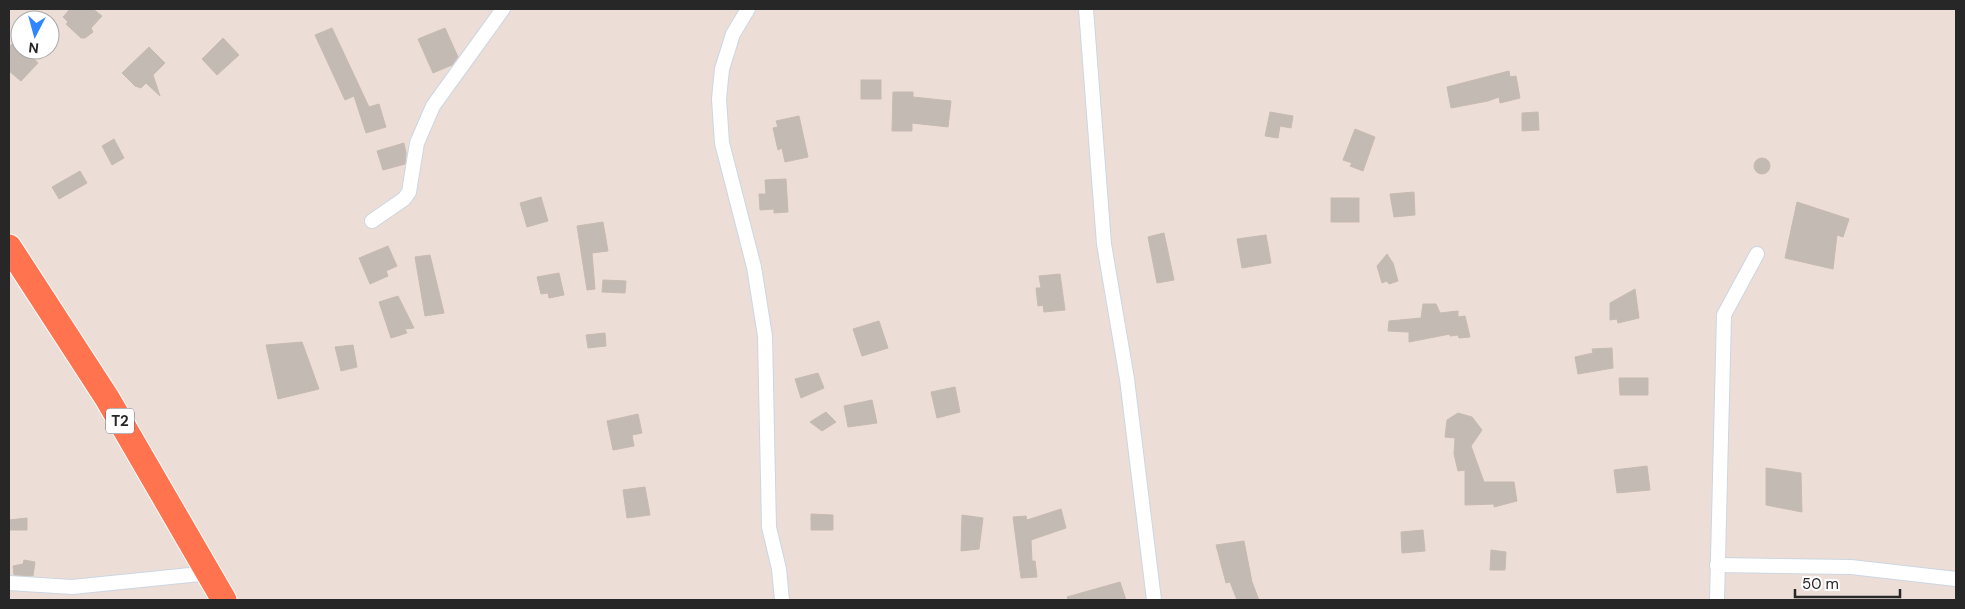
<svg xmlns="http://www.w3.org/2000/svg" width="1965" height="609" font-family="'DM Sans',sans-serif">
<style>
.building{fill:#c3bab3;stroke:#c7bab1}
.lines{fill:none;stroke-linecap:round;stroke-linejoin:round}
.street-casing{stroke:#ccd6e2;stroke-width:16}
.highway-casing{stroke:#fff;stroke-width:27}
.street{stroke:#fff;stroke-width:14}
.highway{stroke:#ff734f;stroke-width:25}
.labels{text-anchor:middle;stroke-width:4;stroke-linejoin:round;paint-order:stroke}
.shield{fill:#fff;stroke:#686868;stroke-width:1}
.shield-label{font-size:15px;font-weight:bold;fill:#272727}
</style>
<rect width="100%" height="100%" fill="#ecded7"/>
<!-- building -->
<g class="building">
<path d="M70 9H93L102 16 91 28 93 32 85 38H81L66 24 68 22 63 17Z"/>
<path d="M332 28 369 107 379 104 386 127 366 133 354 96 345 100 315 35Z"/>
<path d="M445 28 458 57 452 65 433 73 418 39Z"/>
<path d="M223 38 239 55 217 75 202 59Z"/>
<path d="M16 40 20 44V50H26L38 63 21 81 9 71V47Z"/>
<path d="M149 47 165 63 153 75 160 96 146 83 141 88 135 86 122 73Z"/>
<path d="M1509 71 1510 77 1516 76 1520 98 1500 103 1499 97 1488 101 1451 108 1447 87Z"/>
<rect x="861" y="80" width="20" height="19"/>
<path d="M893 92H913V97L951 101 948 127 912 123V131H892Z"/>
<path d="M1270 112 1293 116 1291 128 1280 126 1278 138 1265 136Z"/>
<path d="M1538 112 1539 130 1522 131V113Z"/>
<path d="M799 116 808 157 785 162 782 148 778 150 773 128 778 127 776 121Z"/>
<path d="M1355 129 1375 137 1363 171 1350 166 1352 163 1343 160Z"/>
<path d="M114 139 124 158 112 165 102 146Z"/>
<path d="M404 143 406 153 405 164 383 170 377 151Z"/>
<circle cx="1762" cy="166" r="8"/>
<path d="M80 171 87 183 59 199 52 187Z"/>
<path d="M786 179 788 212 774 213V209L760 210 759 194H766L765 180Z"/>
<path d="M1414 192 1415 215 1394 217 1390 194Z"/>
<path d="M541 197 548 221 527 227 520 203Z"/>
<rect x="1331" y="198" width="28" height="24"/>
<path d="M1797 202 1849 219 1843 237 1837 235 1833 269 1785 258Z"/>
<path d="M603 222 608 251 592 253 595 289 587 290 577 226Z"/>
<path d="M1164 233 1174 280 1157 283 1148 237Z"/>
<path d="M1266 235 1271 263 1242 268 1237 239Z"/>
<path d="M388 246 397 266 386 271 388 276 370 284 359 258Z"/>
<path d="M1387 254 1393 263 1398 281 1389 284 1387 281 1382 283 1377 266Z"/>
<path d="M430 255 444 313 425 316 415 257Z"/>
<path d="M559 273 564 295 549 298 548 293 541 294 537 277Z"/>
<path d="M1060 274 1065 310 1044 312 1043 305 1038 306 1036 288H1041L1039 276Z"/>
<path d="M603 280 626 281 625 293 602 292Z"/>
<path d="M1635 289 1639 318 1618 323 1617 319 1610 320V303Z"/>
<path d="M398 296 414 328 405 329 407 333 391 338 379 302Z"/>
<path d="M1423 304H1436L1440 313 1458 311V317L1465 316 1470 337 1459 338 1458 335 1450 336V334L1409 342V332L1388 331 1389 321 1421 318Z"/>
<path d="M879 321 888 348 862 356 853 329Z"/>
<path d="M605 333 606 346 588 348 586 335Z"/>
<path d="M302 342 319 389 278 399 266 345Z"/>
<path d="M353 345 357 367 341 371 335 347Z"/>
<path d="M1612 348 1613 368 1578 374 1575 357 1593 353 1592 349Z"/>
<path d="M818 373 824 388 801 398 795 379Z"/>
<path d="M1619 378H1648V395H1620Z"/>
<path d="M955 387 960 412 937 418 931 392Z"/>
<path d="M872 400 877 423 848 427 844 406Z"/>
<path d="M826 412 836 422 822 431 810 422Z"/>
<path d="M1458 413 1472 417 1482 430 1471 446 1484 482H1514L1517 501 1494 507V504L1465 505V470L1458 471 1454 454 1455 438 1445 437 1447 420Z"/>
<path d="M638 414 642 433 632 435 634 446 613 450 607 421Z"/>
<path d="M1647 466 1650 490 1617 493 1614 470Z"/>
<path d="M1766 468 1801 473 1802 512 1766 505Z"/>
<path d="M645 487 650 515 627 518 623 490Z"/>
<path d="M1061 509 1066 528 1031 540 1032 561H1035L1037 577 1021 578 1013 517 1026 516 1027 520Z"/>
<path d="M811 514 833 515V530H811Z"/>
<path d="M962 515 983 518 979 549 961 551Z"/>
<path d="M27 518V530H9V520Z"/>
<path d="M1423 530 1425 551 1402 553 1401 532Z"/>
<path d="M1244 541 1252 582 1259 600H1237L1230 582 1226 583 1216 545Z"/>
<path d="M1491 550 1506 552 1505 570H1490Z"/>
<path d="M24 560 35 562 33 576 14 575 13 566 23 564Z"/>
<path d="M1120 582 1126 600H1068L1067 597Z"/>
</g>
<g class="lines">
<!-- street casing -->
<g class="street-casing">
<g id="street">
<path d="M748 9 733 34 722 69 719 99 722 143 754 267 765 336 769 527 779 569 782 600"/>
<path d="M1086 9 1104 244 1127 379 1154 600"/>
<path d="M372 221 404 199 409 192 417 143 433 106 503 9"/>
<path d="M1717 565 1851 567 1956 579"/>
<path d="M9 583 72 587 210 573"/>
<path d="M1717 600 1724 315 1757 254"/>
</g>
</g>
<!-- highway casing -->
<g class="highway-casing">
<path id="highway" d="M9 247 107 398 224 600"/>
</g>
<!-- street -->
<use href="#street" class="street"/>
<!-- highway -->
<use href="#highway" class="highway"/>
</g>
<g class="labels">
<!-- shield labels -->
<rect class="shield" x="106" y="408.5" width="28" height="25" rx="4"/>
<g class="shield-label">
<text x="120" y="426">T2</text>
</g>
</g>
<!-- border -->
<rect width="1965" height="609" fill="none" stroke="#272727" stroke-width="20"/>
<!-- north arrow -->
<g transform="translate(35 35) rotate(186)"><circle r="24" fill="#ffffff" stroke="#a9a9a9"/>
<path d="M0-4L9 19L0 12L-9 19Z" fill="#3186ff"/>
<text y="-8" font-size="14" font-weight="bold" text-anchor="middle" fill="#272727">N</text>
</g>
<!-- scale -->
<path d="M1795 589v8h105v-8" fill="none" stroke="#272727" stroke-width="2.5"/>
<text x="1802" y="589" font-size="15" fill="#272727" stroke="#ffffff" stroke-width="4" paint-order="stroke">50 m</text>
</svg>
